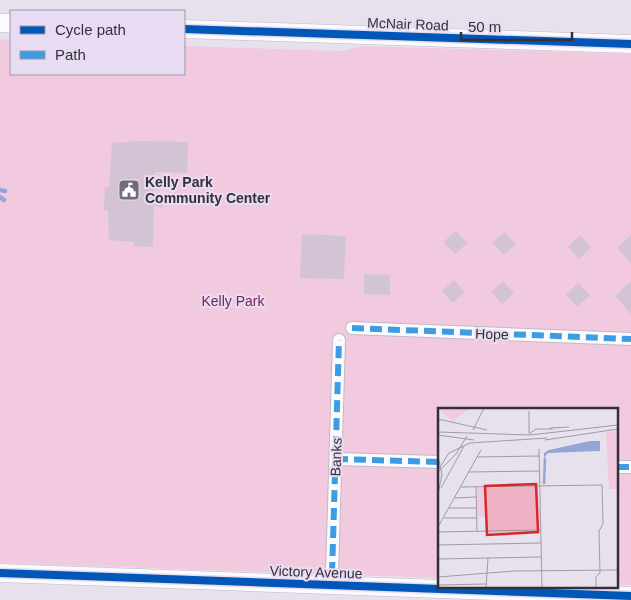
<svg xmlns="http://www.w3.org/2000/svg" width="631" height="600" font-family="Helvetica,sans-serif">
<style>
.green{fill:#f2cae0}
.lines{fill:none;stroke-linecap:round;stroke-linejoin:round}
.stream{stroke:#95a6d6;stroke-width:4.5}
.building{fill:#d2c4d4}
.pedestrian-casing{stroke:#bfbac4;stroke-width:14}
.minor-casing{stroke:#bfbac4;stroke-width:19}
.pedestrian{stroke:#fbfafc;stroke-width:12}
.minor{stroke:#fbfafc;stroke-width:18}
.quiet{stroke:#3e9de2;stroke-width:6;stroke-dasharray:12 6;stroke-linecap:butt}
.cycleway-casing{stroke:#e7dcf2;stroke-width:11}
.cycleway{stroke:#0057b8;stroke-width:8}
.labels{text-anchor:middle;stroke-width:4;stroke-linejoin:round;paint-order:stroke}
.street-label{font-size:14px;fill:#342f38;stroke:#e7dcf2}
.poi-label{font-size:14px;font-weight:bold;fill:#342f38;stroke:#e7dcf2;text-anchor:start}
.park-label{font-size:14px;fill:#7a2454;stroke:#e7dcf2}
.inset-river{fill:none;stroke:#95a6d6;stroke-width:2.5}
.inset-road{fill:none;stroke:#9f9aa5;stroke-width:1}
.view{fill:#d62828;fill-opacity:0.15;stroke:#d62828;stroke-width:2.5}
.inset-edge{fill:none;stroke:#342f38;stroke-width:2.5}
</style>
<rect width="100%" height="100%" fill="#e7e1ed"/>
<!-- green -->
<path class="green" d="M0 39 11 40V74H184V46L342 51 363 46 631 54V585H617V409H440V578L0 563Z"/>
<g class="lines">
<!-- stream -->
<g class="stream">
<path d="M0 190 5 191"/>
<path d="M0 197 4 200"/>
</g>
</g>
<!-- building -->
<g class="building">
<path d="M139 141 188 142 187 173 155 172 154 194H162V208L154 205 153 247 134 246V242L109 240 108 211H104L105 187H109L112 143Z"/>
<path d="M456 231 467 243 455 254 443 242Z"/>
<path d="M505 232 516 244 504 255 492 243Z"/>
<path d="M302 234 346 236 344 279 300 278Z"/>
<path d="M580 235 591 247 579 259 568 247Z"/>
<path d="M631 235V263L617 248Z"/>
<path d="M364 274 390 275V295L364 294Z"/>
<path d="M454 280 465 292 453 303 442 291Z"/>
<path d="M503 281 514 293 502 304 491 292Z"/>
<path d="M631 281V314L615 296Z"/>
<path d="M578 283 590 295 577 307 566 295Z"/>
</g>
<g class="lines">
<!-- pedestrian casing -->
<g class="pedestrian-casing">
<g id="pedestrian">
<path d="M352 328 631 339"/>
<path d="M336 459 440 462"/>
<path d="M617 467H631"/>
<path d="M332 574 339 340"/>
</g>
</g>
<!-- minor casing -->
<g class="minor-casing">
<g id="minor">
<path d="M0 23H11"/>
<path d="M184 29 631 44"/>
<path d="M0 573 631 596"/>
</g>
</g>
<!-- pedestrian -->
<use href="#pedestrian" class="pedestrian"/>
<!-- minor -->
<use href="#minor" class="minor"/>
<!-- quiet -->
<g class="quiet">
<path d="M352 328 631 339"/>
<path d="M336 459 440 462"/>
<path d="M617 467H631"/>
<path d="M332 574 339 340"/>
</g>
<!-- cycleway casing -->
<g class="cycleway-casing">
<g id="cycleway">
<path d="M184 29 631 44"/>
<path d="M0 573 631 596"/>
</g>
</g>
<!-- cycleway -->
<use href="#cycleway" class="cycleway"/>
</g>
<!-- icons -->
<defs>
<g id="civic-square" transform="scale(1.125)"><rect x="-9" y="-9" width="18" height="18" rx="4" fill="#736d77" stroke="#e7dcf2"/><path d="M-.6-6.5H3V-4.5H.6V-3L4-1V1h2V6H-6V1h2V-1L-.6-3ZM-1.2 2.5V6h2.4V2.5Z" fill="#fff"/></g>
</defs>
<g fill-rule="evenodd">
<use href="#civic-square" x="129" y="190"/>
</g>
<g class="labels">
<!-- street labels -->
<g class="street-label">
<text transform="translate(408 24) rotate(2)" y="5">McNair Road</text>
<text transform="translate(492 334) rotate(2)" y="5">Hope</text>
<text transform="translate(336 457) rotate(-88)" y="5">Banks</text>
<text transform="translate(316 572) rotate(2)" y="5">Victory Avenue</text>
</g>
<!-- poi labels -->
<g class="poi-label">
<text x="145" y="187">Kelly Park<tspan x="145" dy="16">Community Center</tspan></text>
</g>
<!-- park labels -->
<g class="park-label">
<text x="233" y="306">Kelly Park</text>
</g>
</g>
<!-- overview -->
<g transform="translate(438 408)">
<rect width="180" height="180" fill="#e7e1ed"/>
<path d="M0 0H32L15 14ZM180 23V81H171L168 24ZM100 79 103 121 48 123V109H39V80Z" fill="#f2cae0"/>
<path d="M152 33H162V43L110 45 106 50V45L111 42Z" fill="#95a6d6"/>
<path class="inset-river" d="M106 76 107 50"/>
<path class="inset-road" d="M0 11 49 22M112 20 131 19M35 22 46 0M0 24 92 27 180 17M91 25V3M91 26 98 21H115M0 27 36 32M107 32 180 21M101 41 104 180M0 49 4 66 0 86M39 49 101 48M0 62 11 45 32 35 109 30M0 64 18 46 29 28M30 64 102 63M23 79 164 77 165 116 161 123 162 165 158 169V180M38 79 39 124M3 80 26 38M17 90 38 89M11 100H38M6 110H39M0 119 43 42M0 124 103 122M0 137 103 135M0 151 103 149M0 169 76 163 180 162M0 177 48 176M48 180 50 150"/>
<path class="view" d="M98 76 100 124 49 127 47 78Z"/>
<rect width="180" height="180" class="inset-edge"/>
</g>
<!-- legend -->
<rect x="10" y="10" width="175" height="65" fill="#e7dcf2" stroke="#9f97a8"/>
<rect x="20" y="26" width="25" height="8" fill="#0057b8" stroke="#9f97a8"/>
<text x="55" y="35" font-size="15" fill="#342f38">Cycle path</text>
<rect x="20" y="51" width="25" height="8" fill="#3e9de2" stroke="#9f97a8"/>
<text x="55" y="60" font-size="15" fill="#342f38">Path</text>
<!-- scale -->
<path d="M461 32v8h111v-8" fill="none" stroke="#342f38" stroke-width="2.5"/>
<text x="468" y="32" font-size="15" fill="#342f38" stroke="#e7dcf2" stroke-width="4" paint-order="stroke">50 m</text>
</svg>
